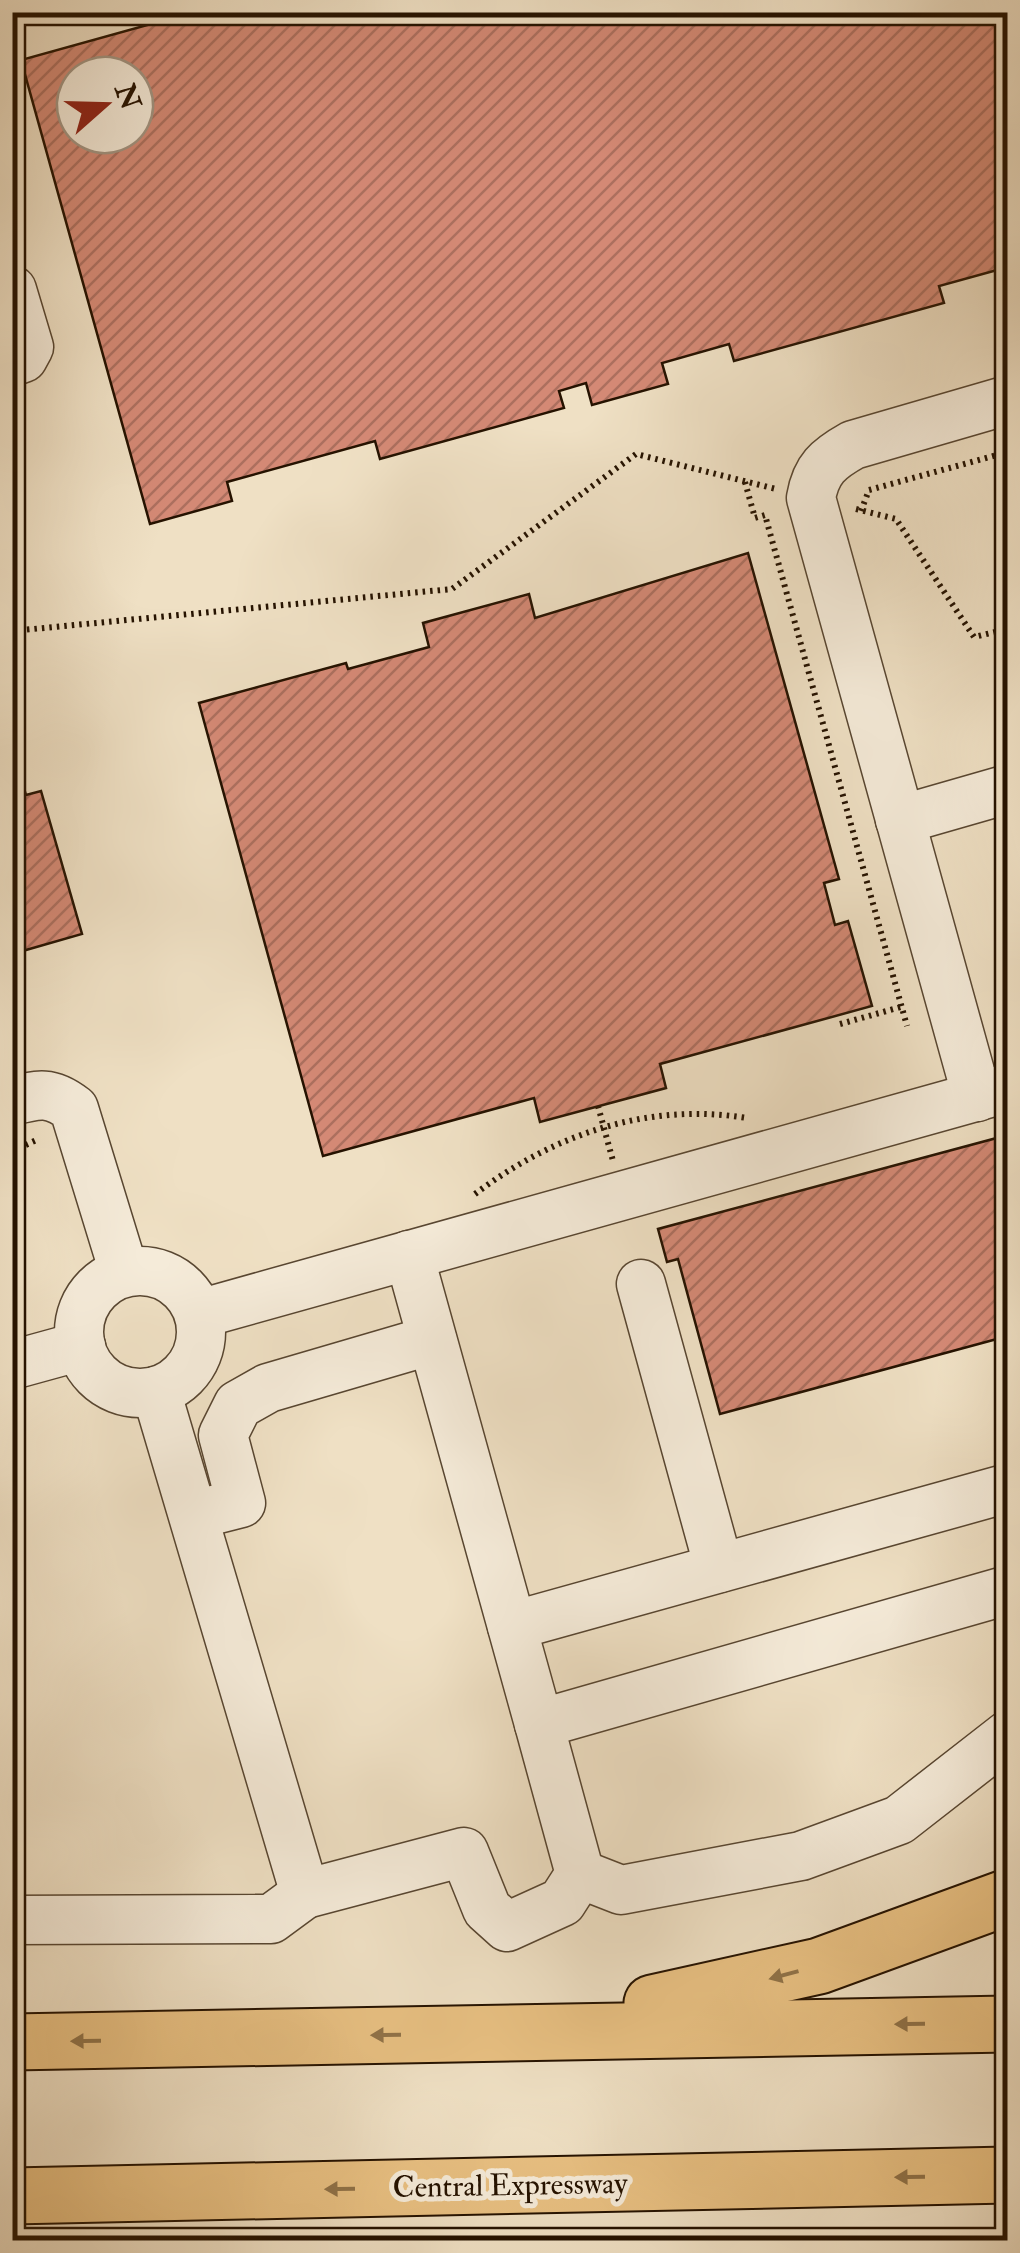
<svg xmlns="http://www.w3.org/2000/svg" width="1020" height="2253" font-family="'IM FELL Double Pica',serif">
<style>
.building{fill:url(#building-hatch);stroke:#251200;stroke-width:2.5;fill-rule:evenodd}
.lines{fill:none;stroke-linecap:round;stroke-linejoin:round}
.minor-casing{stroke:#584631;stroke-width:51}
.major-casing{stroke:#251200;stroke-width:59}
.highway-casing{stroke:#251200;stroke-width:59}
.path{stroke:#251200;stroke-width:6;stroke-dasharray:2.5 5;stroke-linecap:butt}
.minor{stroke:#f5ebd9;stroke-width:48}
.major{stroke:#e8c082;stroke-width:55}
.highway{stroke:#e8c082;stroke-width:55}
.oneway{fill:#907248}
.labels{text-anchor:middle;stroke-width:10;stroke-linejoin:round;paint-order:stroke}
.street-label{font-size:30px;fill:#251200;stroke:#f5ebd9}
</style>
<defs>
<pattern id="building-hatch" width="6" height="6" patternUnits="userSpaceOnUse" patternTransform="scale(2.5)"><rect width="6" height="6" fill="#d48975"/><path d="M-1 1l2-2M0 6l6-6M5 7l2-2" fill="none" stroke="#ac6f5e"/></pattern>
</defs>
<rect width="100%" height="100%" fill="#efe0c4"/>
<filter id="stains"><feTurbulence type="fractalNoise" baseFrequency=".002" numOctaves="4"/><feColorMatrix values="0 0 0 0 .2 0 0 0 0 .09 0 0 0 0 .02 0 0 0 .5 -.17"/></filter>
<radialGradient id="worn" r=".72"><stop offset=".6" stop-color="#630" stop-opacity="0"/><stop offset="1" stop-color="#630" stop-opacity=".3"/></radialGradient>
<!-- building -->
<g class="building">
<path d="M194 12H1008V267L939 286 944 303 734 361 729 344 662 363 668 384 592 405 586 383 559 391 564 408 380 459 375 441 227 482 232 501 150 524 21 60ZM75 75H135V135H75Z"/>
<path d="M748 553 839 879 824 883 835 925 848 921 872 1006 660 1064 666 1088 540 1122 534 1098 323 1156 199 703 346 663 348 669 429 647 423 623 529 594 535 618Z"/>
<path d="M12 748 26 795 41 791 82 934 12 954Z"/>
<path d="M1008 1135V1336L720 1414 678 1259 667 1262 658 1229Z"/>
</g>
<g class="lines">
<!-- minor casing -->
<g class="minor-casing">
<g id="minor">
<path d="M12 290 29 347 23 358 12 362"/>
<path d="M900 820 1008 789"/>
<path d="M977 1097 811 498C816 469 828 459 853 445L1008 400"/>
<path d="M12 1101C39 1094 51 1091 74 1109L124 1272"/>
<path d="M409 1255 539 1724 1008 1590"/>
<circle cx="140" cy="1332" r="61"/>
<path d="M641 1284 719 1568"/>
<path d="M199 1314 1004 1089"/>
<path d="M12 1365 81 1346"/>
<path d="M156 1391 305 1894 464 1852 487 1909 507 1927 562 1902 580 1874 539 1724"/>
<path d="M194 1515 241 1503 223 1435 238 1405 268 1388 432 1340"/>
<path d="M512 1626 1008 1488"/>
<path d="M580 1874 621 1890 801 1856 899 1820 1008 1735"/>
<path d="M12 1920 271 1919 305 1894"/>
</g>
</g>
<!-- major casing -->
<g class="major-casing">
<g id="major">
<path d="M652 2003 819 1966 1008 1897"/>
<path d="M12 2042 1008 2024"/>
</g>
</g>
<!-- highway casing -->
<g class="highway-casing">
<path id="highway" d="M12 2196 1008 2175"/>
</g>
<!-- path -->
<g class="path">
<path d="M745 482 755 518 765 515 907 1026"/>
<path d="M856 509 896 519 974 637 1008 629"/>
<path d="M861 511 869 490 1008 452"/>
<path d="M12 631 452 589 636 454 776 489"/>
<path d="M840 1024 901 1007"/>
<path d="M598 1106 613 1161"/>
<path d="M12 1151 39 1139"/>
<path d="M475 1194C554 1134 648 1102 747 1118"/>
</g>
<!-- minor -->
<use href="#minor" class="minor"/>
<!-- major -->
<use href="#major" class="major"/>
<!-- highway -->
<use href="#highway" class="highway"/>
</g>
<!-- one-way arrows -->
<defs><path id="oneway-solid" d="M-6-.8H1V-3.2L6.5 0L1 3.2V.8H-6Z" transform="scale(2.5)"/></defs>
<g class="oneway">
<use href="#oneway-solid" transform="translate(784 1975) rotate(165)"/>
<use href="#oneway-solid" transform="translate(910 2024) rotate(179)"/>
<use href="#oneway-solid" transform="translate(386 2035) rotate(179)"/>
<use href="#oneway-solid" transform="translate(86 2041) rotate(179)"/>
<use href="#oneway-solid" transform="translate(910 2177) rotate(179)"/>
<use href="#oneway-solid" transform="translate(340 2189) rotate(179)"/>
</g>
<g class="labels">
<!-- street labels -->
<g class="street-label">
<text transform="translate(510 2185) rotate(-1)" y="10">Central Expressway</text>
</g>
</g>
<!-- margin -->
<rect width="1020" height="2253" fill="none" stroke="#efe0c4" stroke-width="50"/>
<rect x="15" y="15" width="990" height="2223" fill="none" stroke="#251200" stroke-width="5"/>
<rect x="25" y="25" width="970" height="2203" fill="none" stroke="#251200" stroke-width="2.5"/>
<!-- north arrow -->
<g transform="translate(105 105) rotate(70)"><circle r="48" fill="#f5ebd9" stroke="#a29482" stroke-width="2.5"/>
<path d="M0-8L18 38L0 25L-18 38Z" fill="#8f2418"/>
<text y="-15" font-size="28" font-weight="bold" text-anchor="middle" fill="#251200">N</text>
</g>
<rect width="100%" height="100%" filter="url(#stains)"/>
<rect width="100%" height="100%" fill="url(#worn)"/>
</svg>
